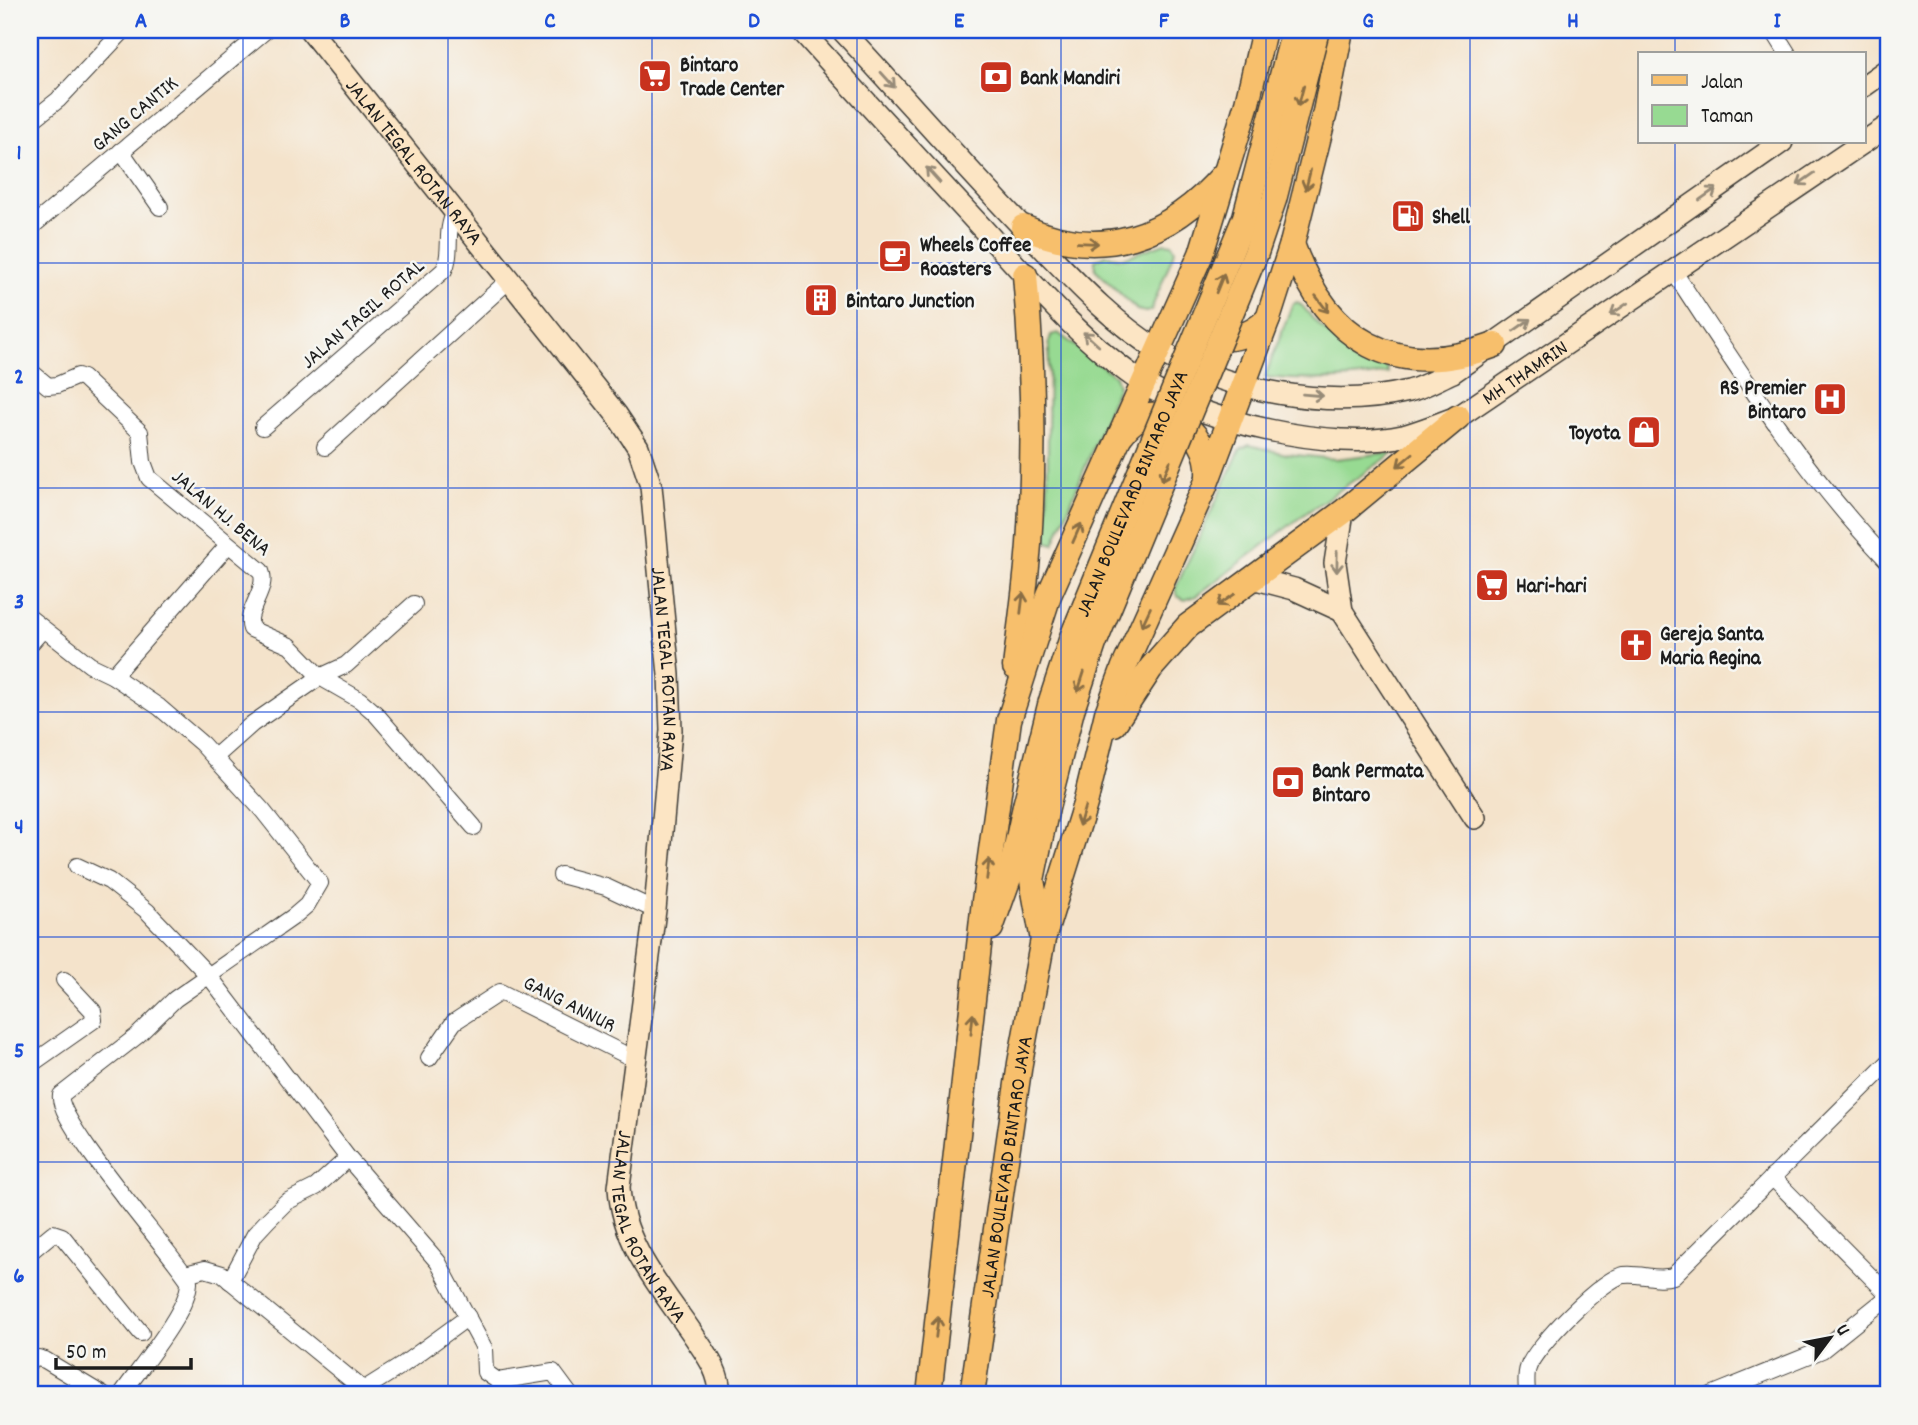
<svg xmlns="http://www.w3.org/2000/svg" width="1918" height="1425" font-family="Dekko,sans-serif">
<style>
.green{fill:#97da92;stroke:#5a7b57;stroke-width:2}
.lines{fill:none;stroke-linecap:round;stroke-linejoin:round}
.street-casing{stroke:#3c3a36;stroke-width:18}
.secondary-casing{stroke:#3c3a36;stroke-width:24}
.primary-casing{stroke:#3c3a36;stroke-width:27}
.street{stroke:#fff;stroke-width:16}
.secondary{stroke:#fce5c4;stroke-width:21}
.primary{stroke:#f7bf6c;stroke-width:24}
.primary-bridge-casing{stroke:#3c3a36;stroke-width:27;stroke-linecap:butt}
.primary-bridge{stroke:#f7bf6c;stroke-width:24}
.oneway{stroke:#978b78}
.oneway2{stroke:#8a6e44}
.grid{fill:none;stroke:#1d4ed8;stroke-width:2;stroke-opacity:0.55}
.labels{text-anchor:middle;stroke-width:5;stroke-linejoin:round;paint-order:stroke}
.poi-label{font-size:21px;font-weight:bold;fill:#1c1c1c;stroke:#f6f6f2;text-anchor:start}
.street-label{font-size:21px;fill:#1c1c1c;stroke:#f6f6f2}
.neatline{fill:none;stroke:#1d4ed8;stroke-width:2.5}
.grid-label{font-size:23px;text-anchor:middle;font-weight:bold;fill:#1d4ed8}
</style>
<rect width="100%" height="100%" fill="#f6f6f2"/>
<filter id="ink" filterUnits="userSpaceOnUse"><feTurbulence type="fractalNoise" baseFrequency=".0143" numOctaves="2"/><feDisplacementMap in="SourceGraphic" scale="14" xChannelSelector="R" yChannelSelector="G"/><feConvolveMatrix kernelMatrix="1 2 1 2 8 2 1 2 1" color-interpolation-filters="sRGB"/></filter>
<filter id="wash" filterUnits="userSpaceOnUse"><feTurbulence type="fractalNoise" baseFrequency=".00686" numOctaves="4" result="noise"/><feDisplacementMap in="SourceGraphic" scale="28" xChannelSelector="R" yChannelSelector="G"/><feGaussianBlur stdDeviation="1.57" result="paint"/><feColorMatrix in="noise" values="0 0 0 0 0 0 0 0 0 0 0 0 0 0 0 0 0 1.4 0 .05"/><feComposite in="paint" operator="in"/></filter>
<g filter="url(#wash)">
<rect width="100%" height="100%" fill="#f4e3cb"/>
<!-- green -->
<g class="green">
<path d="M1165 243 1172 244 1175 250 1151 310 1146 312 1137 310 1095 269V260L1106 255 1123 258Z"/>
<path d="M1297 302C1306 307 1308 315 1316 322 1338 343 1357 356 1386 366L1388 373C1346 381 1306 381 1265 377L1292 305Z"/>
<path d="M1058 333 1115 376 1118 386 1054 544 1047 542 1049 343 1051 335Z"/>
<path d="M1249 445 1286 454 1335 459 1395 452 1306 513 1196 596 1185 600 1177 596 1175 589 1240 450Z"/>
</g>
</g>
<g filter="url(#ink)">
<g class="lines">
<!-- street casing -->
<g class="street-casing">
<g id="street">
<path d="M1773 30 1788 54"/>
<path d="M30 122 58 100 124 30"/>
<path d="M121 151 160 207"/>
<path d="M30 228 266 30"/>
<path d="M1674 272C1740 373 1804 473 1888 561"/>
<path d="M30 371 48 386 57 385 78 376 83 378 140 432 143 462 149 478 261 571C269 590 244 610 251 629L290 646 320 677 360 700 375 713 474 827"/>
<path d="M263 427 444 270C453 253 444 232 455 212"/>
<path d="M325 447 509 280"/>
<path d="M30 618 90 665 113 676 159 707 202 744 263 811 320 883 307 905 293 917 175 999 137 1036 61 1095C55 1121 169 1249 189 1281 190 1309 139 1369 121 1395"/>
<path d="M30 644 43 629"/>
<path d="M113 676 228 545"/>
<path d="M215 757 252 724 320 677 346 665 414 604"/>
<path d="M77 866 109 881 147 911 210 977 348 1158 438 1262 484 1348 485 1372 498 1381 553 1372 570 1395"/>
<path d="M561 875 606 887 655 910"/>
<path d="M429 1058 454 1022 500 992 634 1059"/>
<path d="M30 1065 94 1020 93 1011 64 980"/>
<path d="M1772 1177 1888 1294"/>
<path d="M30 1252 53 1233 62 1236 141 1333"/>
<path d="M185 1274 205 1269 222 1274 370 1395"/>
<path d="M230 1281 255 1234 268 1220 286 1202 316 1187 348 1158"/>
<path d="M30 1361 38 1358 45 1360 103 1395"/>
<path d="M355 1395 401 1366 468 1317"/>
<path d="M1527 1395C1527 1387 1525 1376 1528 1368 1534 1347 1603 1278 1624 1275 1641 1273 1656 1281 1673 1276L1888 1063"/>
<path d="M1711 1395 1822 1350 1888 1297"/>
</g>
</g>
<!-- secondary casing -->
<g class="secondary-casing">
<g id="secondary">
<path id="s1" d="M310 30 616 414 638 447 651 486 669 675 671 730 655 910 619 1187C622 1244 661 1288 692 1333 705 1353 720 1370 720 1395"/>
<path id="s2" d="M801 30C861 97 922 163 983 229 1032 283 1082 342 1143 383 1203 422 1333 452 1403 436 1421 431 1440 423 1458 417L1864 142"/>
<path d="M842 30C907 100 969 172 1036 241 1073 279 1112 322 1158 350 1227 392 1330 410 1409 391 1424 387 1439 378 1453 372L1782 142"/>
<path d="M1864 86 1888 69"/>
<path d="M1864 142 1888 126"/>
<path d="M1343 512 1335 563 1342 611 1475 818"/>
<path d="M1256 579 1294 589 1342 611"/>
</g>
</g>
<!-- primary casing -->
<g class="primary-casing">
<g id="primary">
<path d="M1023 227C1101 262 1170 237 1224 174"/>
<path d="M1292 244C1327 341 1395 382 1495 345"/>
<path d="M1202 333C1228 344 1249 337 1268 319"/>
<path d="M1122 434C1152 389 1212 430 1208 475"/>
<path d="M1015 667C1020 626 1026 585 1029 544 1035 454 1033 364 1025 275"/>
<path d="M1114 724 1151 668 1188 626 1343 512 1458 417"/>
<path d="M991 928 1010 875 1025 806"/>
<path d="M1042 935 1032 880 1046 812"/>
<path d="M929 1395 984 901 1009 720 1049 595 1201 254 1247 103 1264 30"/>
<path id="s3" d="M972 1395 1020 1063 1043 939 1085 804 1107 713 1124 667 1205 486 1268 319 1292 244 1325 112 1341 30"/>
</g>
</g>
<!-- street -->
<use href="#street" class="street"/>
<!-- secondary -->
<use href="#secondary" class="secondary"/>
<!-- primary -->
<use href="#primary" class="primary"/>
<!-- primary-bridge casing -->
<g class="primary-bridge-casing">
<g id="primary-bridge">
<path id="s4" d="M1025 806 1051 701 1072 637 1245 217 1294 30"/>
<path d="M1046 812 1072 710 1094 644 1256 253 1274 200 1317 30"/>
</g>
</g>
<!-- primary-bridge -->
<use href="#primary-bridge" class="primary-bridge"/>
</g>
<!-- one-way arrows -->
<defs><path id="oneway-shaft" d="M-6 0H5M1.5-3L5.5 0L1.5 3" fill="none" stroke-width="1.6" stroke-linecap="round" stroke-linejoin="round" transform="scale(1.75)"/></defs>
<g class="oneway">
<use href="#oneway-shaft" transform="translate(888 80) rotate(48)"/>
<use href="#oneway-shaft" transform="translate(933 175) rotate(-132)"/>
<use href="#oneway-shaft" transform="translate(1806 179) rotate(145)"/>
<use href="#oneway-shaft" transform="translate(1708 194) rotate(-35)"/>
<use href="#oneway-shaft" transform="translate(1619 309) rotate(146)"/>
<use href="#oneway-shaft" transform="translate(1522 325) rotate(-35)"/>
<use href="#oneway-shaft" transform="translate(1091 339) rotate(-138)"/>
<use href="#oneway-shaft" transform="translate(1313 395) rotate(5)"/>
<use href="#oneway-shaft" transform="translate(1337 562) rotate(91)"/>
</g>
<g class="oneway2">
<use href="#oneway-shaft" transform="translate(1301 96) rotate(105)"/>
<use href="#oneway-shaft" transform="translate(1308 180) rotate(104)"/>
<use href="#oneway-shaft" transform="translate(1088 243) rotate(2)"/>
<use href="#oneway-shaft" transform="translate(1220 283) rotate(-68)"/>
<use href="#oneway-shaft" transform="translate(1322 304) rotate(53)"/>
<use href="#oneway-shaft" transform="translate(1405 460) rotate(140)"/>
<use href="#oneway-shaft" transform="translate(1166 471) rotate(113)"/>
<use href="#oneway-shaft" transform="translate(1077 533) rotate(-66)"/>
<use href="#oneway-shaft" transform="translate(1226 600) rotate(146)"/>
<use href="#oneway-shaft" transform="translate(1022 603) rotate(-83)"/>
<use href="#oneway-shaft" transform="translate(1146 617) rotate(115)"/>
<use href="#oneway-shaft" transform="translate(1081 682) rotate(108)"/>
<use href="#oneway-shaft" transform="translate(1082 816) rotate(107)"/>
<use href="#oneway-shaft" transform="translate(988 869) rotate(-83)"/>
<use href="#oneway-shaft" transform="translate(972 1024) rotate(-84)"/>
<use href="#oneway-shaft" transform="translate(937 1327) rotate(-83)"/>
</g>
</g>
<!-- grid -->
<path class="grid" d="M243 30V1395M448 30V1395M652 30V1395M857 30V1395M1061 30V1395M1266 30V1395M1470 30V1395M1675 30V54M1675 142V1395M30 263H1888M30 488H1888M30 712H1888M30 937H1888M30 1162H1888"/>
<!-- icons -->
<defs>
<g id="supermarket-square" transform="scale(1.75)"><rect x="-9" y="-9" width="18" height="18" rx="4" fill="#c8321e" stroke="#f6f6f2"/><path d="M-6-5.5h2.5l.6 2H6L4.5 2H-2.5L-4.4-4H-6ZM-1.5 3.2a1.3 1.3 0 1 0 .1 0ZM3 3.2a1.3 1.3 0 1 0 .1 0Z" fill="#fff"/></g>
<g id="bank-square" transform="scale(1.75)"><rect x="-9" y="-9" width="18" height="18" rx="4" fill="#c8321e" stroke="#f6f6f2"/><path d="M-6-4H6V4H-6ZM0-2.3a2.3 2.3 0 1 0 0 4.6a2.3 2.3 0 1 0 0-4.6Z" fill="#fff"/></g>
<g id="fuel-square" transform="scale(1.75)"><rect x="-9" y="-9" width="18" height="18" rx="4" fill="#c8321e" stroke="#f6f6f2"/><path d="M-5.5-6h7V0h2V4h1.3V-2.5L3-4.5l.8-.8L6-3V5H2.5V1h-1V6h-7ZM-4.2-4.7v3.2H.2V-4.7Z" fill="#fff"/></g>
<g id="cafe-square" transform="scale(1.75)"><rect x="-9" y="-9" width="18" height="18" rx="4" fill="#c8321e" stroke="#f6f6f2"/><path d="M-5.5-4.5H6V0H3Q3 3.5 0 3.5H-2.5Q-5.5 3.5-5.5 0ZM3-3.2v2h1.7v-2ZM-6 4.5H4V6H-6Z" fill="#fff"/></g>
<g id="building-square" transform="scale(1.75)"><rect x="-9" y="-9" width="18" height="18" rx="4" fill="#c8321e" stroke="#f6f6f2"/><path d="M-4-6H4V6H1V3H-1V6H-4ZM-2.5-4.3h1.7v1.8h-1.7ZM.8-4.3h1.7v1.8H.8ZM-2.5-1h1.7V.8h-1.7ZM.8-1h1.7V.8H.8Z" fill="#fff"/></g>
<g id="hospital-square" transform="scale(1.75)"><rect x="-9" y="-9" width="18" height="18" rx="4" fill="#c8321e" stroke="#f6f6f2"/><path d="M-5-5h3v3.5h4V-5h3V5h-3V1.5h-4V5h-3Z" fill="#fff"/></g>
<g id="shop-square" transform="scale(1.75)"><rect x="-9" y="-9" width="18" height="18" rx="4" fill="#c8321e" stroke="#f6f6f2"/><path d="M-5-2.5h2.3a2.7 3.5 0 0 1 5.4 0H5L5.5 6h-11ZM-1.5-2.5h3a1.5 2.3 0 0 0-3 0Z" fill="#fff"/></g>
<g id="church-square" transform="scale(1.75)"><rect x="-9" y="-9" width="18" height="18" rx="4" fill="#c8321e" stroke="#f6f6f2"/><path d="M-1.2-6h2.4v3.5h3.3v2.4h-3.3V6h-2.4V-.1h-3.3v-2.4h3.3Z" fill="#fff"/></g>
</defs>
<g fill-rule="evenodd">
<use href="#supermarket-square" x="655" y="76"/>
<use href="#bank-square" x="996" y="77"/>
<use href="#fuel-square" x="1408" y="216"/>
<use href="#cafe-square" x="895" y="256"/>
<use href="#building-square" x="821" y="300"/>
<use href="#hospital-square" x="1830" y="399"/>
<use href="#shop-square" x="1644" y="432"/>
<use href="#supermarket-square" x="1492" y="585"/>
<use href="#church-square" x="1636" y="645"/>
<use href="#bank-square" x="1288" y="782"/>
</g>
<g class="labels">
<!-- poi labels -->
<g class="poi-label">
<text x="680" y="71">Bintaro<tspan x="680" dy="24">Trade Center</tspan></text>
<text x="1020" y="84">Bank Mandiri</text>
<text x="1432" y="223">Shell</text>
<text x="920" y="251">Wheels Coffee<tspan x="920" dy="24">Roasters</tspan></text>
<text x="846" y="307">Bintaro Junction</text>
<text x="1806" y="394" text-anchor="end">RS Premier<tspan x="1806" dy="24">Bintaro</tspan></text>
<text x="1620" y="439" text-anchor="end">Toyota</text>
<text x="1516" y="592">Hari-hari</text>
<text x="1660" y="640">Gereja Santa<tspan x="1660" dy="24">Maria Regina</tspan></text>
<text x="1312" y="777">Bank Permata<tspan x="1312" dy="24">Bintaro</tspan></text>
</g>
<!-- street labels -->
<g class="street-label">
<text transform="translate(134 113) rotate(-40)" y="7">GANG CANTIK</text>
<text dy="7" stroke="none"><textPath href="#s1" startOffset="168">JALAN TEGAL ROTAN RAYA</textPath></text>
<text transform="translate(362 313) rotate(-41)" y="7">JALAN TAGIL ROTAL</text>
<text dy="7" stroke="none"><textPath href="#s2" startOffset="901">MH THAMRIN</textPath></text>
<text dy="7" stroke="none"><textPath href="#s4" startOffset="331">JALAN BOULEVARD BINTARO JAYA</textPath></text>
<text transform="translate(222 512) rotate(40)" y="7">JALAN HJ. BENA</text>
<text dy="7" stroke="none"><textPath href="#s1" startOffset="756">JALAN TEGAL ROTAN RAYA</textPath></text>
<text transform="translate(570 1003) rotate(27)" y="7">GANG ANNUR</text>
<text dy="7" stroke="none"><textPath href="#s3" startOffset="231">JALAN BOULEVARD BINTARO JAYA</textPath></text>
<text dy="7" stroke="none"><textPath href="#s1" startOffset="1323">JALAN TEGAL ROTAN RAYA</textPath></text>
</g>
</g>
<!-- margin -->
<rect width="1918" height="1425" fill="none" stroke="#f6f6f2" stroke-width="77"/>
<!-- legend -->
<rect x="1638" y="52" width="228" height="91" fill="#f6f6f2" stroke="#9f9f9c" stroke-width="2"/>
<rect x="1652" y="75" width="35" height="10" fill="#f7bf6c" stroke="#9f9f9c" stroke-width="2"/>
<text x="1701" y="88" font-size="21" fill="#1c1c1c">Jalan</text>
<rect x="1652" y="105" width="35" height="21" fill="#97da92" stroke="#9f9f9c" stroke-width="2"/>
<text x="1701" y="122" font-size="21" fill="#1c1c1c">Taman</text>
<!-- north arrow -->
<g transform="translate(1830 1338) rotate(58)" stroke="#f6f6f2" stroke-width="5" paint-order="stroke">
<path d="M0-5L12 26L0 18L-12 26Z" fill="#1c1c1c"/>
<text y="-10" font-size="19" font-weight="bold" text-anchor="middle" fill="#1c1c1c">U</text>
</g>
<!-- scale -->
<path d="M56 1358v10h135v-10" fill="none" stroke="#1c1c1c" stroke-width="3.5"/>
<text x="66" y="1358" font-size="21" fill="#1c1c1c" stroke="#f6f6f2" stroke-width="5" paint-order="stroke">50 m</text>
<rect x="38" y="38" width="1842" height="1348" class="neatline"/>
<g class="grid-label">
<text x="141" y="27">A</text>
<text x="345" y="27">B</text>
<text x="550" y="27">C</text>
<text x="754" y="27">D</text>
<text x="959" y="27">E</text>
<text x="1164" y="27">F</text>
<text x="1368" y="27">G</text>
<text x="1573" y="27">H</text>
<text x="1777" y="27">I</text>
<text x="19" y="159">1</text>
<text x="19" y="383">2</text>
<text x="19" y="608">3</text>
<text x="19" y="833">4</text>
<text x="19" y="1057">5</text>
<text x="19" y="1282">6</text>
</g>
</svg>
